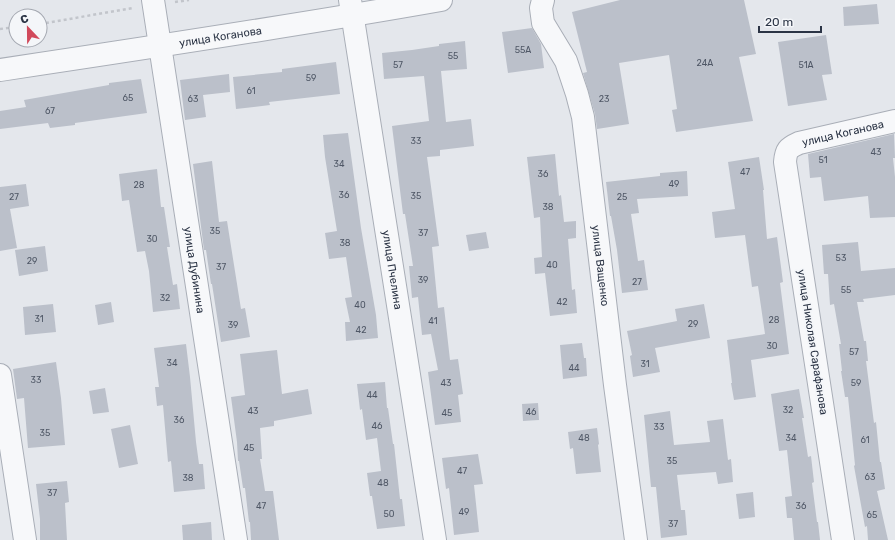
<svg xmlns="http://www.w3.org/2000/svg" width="895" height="540" font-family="Rubik,sans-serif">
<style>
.building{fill:#bbc0ca}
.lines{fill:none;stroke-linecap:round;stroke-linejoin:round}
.minor-casing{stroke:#a9aeb7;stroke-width:24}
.path{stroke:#c2c5cb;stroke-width:2.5;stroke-dasharray:3 3;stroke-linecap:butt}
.minor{stroke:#f7f8fa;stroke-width:22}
.labels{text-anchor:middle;stroke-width:3.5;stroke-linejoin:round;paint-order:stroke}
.number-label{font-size:9px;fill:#4f5766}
.street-label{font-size:11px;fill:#2b3445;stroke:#f4f6f9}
</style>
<rect width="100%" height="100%" fill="#e4e7ec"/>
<!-- building -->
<g class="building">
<path d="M620 0H744L756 54 739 57 753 121 676 132 672 110 677 109 669 55 619 63 629 124 597 129 595 114 583 73 587 72 572 12Z"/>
<path d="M877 4 879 24 844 26 843 7Z"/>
<path d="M532 28 541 44 544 68 508 73 502 32Z"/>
<path d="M826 35 832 74 822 75 827 100 788 106 778 42Z"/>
<path d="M465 41 467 69 441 71 446 122 471 119 474 146 440 150V156L427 157 439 246 432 247 438 308 444 307 450 360 458 359 463 394 458 395 461 422 435 425 428 372 438 370 431 334 422 335 418 297 412 298 409 266H413L405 214H403L392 126 429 121 424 76 384 79 382 53 412 50 439 46V44Z"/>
<path d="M336 62 340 94 269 102 270 105 236 109 233 77 282 72V69Z"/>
<path d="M229 74 230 92 203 95 206 117 185 120 180 80Z"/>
<path d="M141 79 147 113 75 123V125L50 128 48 123 0 129V111L26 107 24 100 109 85V83Z"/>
<path d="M348 133 361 228 376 315 378 338 346 341 345 322H350L345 298 352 297 346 257 329 259 325 233 337 231 325 157 323 135Z"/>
<path d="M894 134 895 158H893L895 177V217L870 218 868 196 824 201 821 177 810 178 808 154Z"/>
<path d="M555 154 559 196 561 195 564 222 576 221V238L568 239 572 290 575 289 577 313 550 316 545 273 535 274 534 258 542 257 540 217 534 218 527 157Z"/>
<path d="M759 157 764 190H763L767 239 777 237 783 282 780 283 789 354 751 360 756 397 734 400 731 383H732L727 340 765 334 758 286 752 287 745 235 715 238 712 212 735 209 728 162Z"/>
<path d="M212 161 219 222 227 221 241 309 245 308 250 337 221 342 212 284H211L206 250H204L193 164Z"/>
<path d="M157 169 161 207H164L170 247H167L173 285 177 284 180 309 153 312 149 271 145 251 137 252 129 200 122 201 119 174Z"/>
<path d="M687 171 688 196 637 199 639 213 631 214 638 261 644 260 648 290 622 293 617 250 611 216H610L606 182 660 176V173Z"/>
<path d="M26 184 29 206 10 209 17 248 0 251V187Z"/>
<path d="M486 232 489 248 469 251 466 235Z"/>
<path d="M858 242 861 271 895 268V295L863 299 864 302H857L864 341H866L868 361H866L874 423 876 422 880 462H881L885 489 877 491 888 540H868L867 526 865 527 854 466 855 465 848 397H845L841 371H842L839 344H841L834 304 830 305 828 274H824L822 245Z"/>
<path d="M45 246 48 271 19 276 15 250Z"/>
<path d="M111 302 114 322 98 325 95 305Z"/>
<path d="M53 304 56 332 25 335 23 307Z"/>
<path d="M704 304 710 338 655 348 660 372 633 377 630 356 632 355 627 331 677 321 675 309Z"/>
<path d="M582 343 584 358H586L587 376 563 379 560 345Z"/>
<path d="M186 344 190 377 196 442 199 464H203L205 489 174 492 171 461 168 462 163 405 157 406 155 387H159L154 348Z"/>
<path d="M277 350 282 394 308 389 312 414 274 421V426L260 428 262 459H260L265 491H273L279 540H251L250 522H249L245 488H243L239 461H238L237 442 231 397 245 395 240 354Z"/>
<path d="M56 362 61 398 65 445 28 448 24 398 17 399 13 369Z"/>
<path d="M385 382 387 408H388L393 444H394L400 499H402L405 526 377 529 372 496H370L367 473 381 471 377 438 366 440 362 409 360 410 357 384Z"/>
<path d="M105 388 109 412 93 414 89 391Z"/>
<path d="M799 389 804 418H802L808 457 811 456 814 482 812 483 817 522H818L820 540H794L792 518H787L785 497 792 496 787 450 779 451 771 394Z"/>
<path d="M538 403 539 420 523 421 522 404Z"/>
<path d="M670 411 674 445 710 442 707 421 723 419 728 460 731 459 733 482 718 484 716 472 677 475 681 510H685L687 535 661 538 656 487H651L644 415Z"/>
<path d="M130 425 138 464 119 468 111 429Z"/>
<path d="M597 428 599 444 598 445 601 472 576 474 573 448 570 449 568 432Z"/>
<path d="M478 454 483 484 474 485 479 532 454 535 449 488 446 489 442 458Z"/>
<path d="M67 481 69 502 65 503 67 540H40V519L36 484Z"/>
<path d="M753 492 755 517 739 519 736 494Z"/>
<path d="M211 522 212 540H183L182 525Z"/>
</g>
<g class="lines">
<!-- minor casing -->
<g class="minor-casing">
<g id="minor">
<path id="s1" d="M153 0 236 540"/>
<path id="s2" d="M350 0 435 540"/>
<path id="s3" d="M543 0 541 8 543 23 566 61 577 94 583 117 615 385 636 540"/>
<path id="s4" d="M0 70C147 48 294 26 441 0"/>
<path d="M0 375 25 540"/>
<path id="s5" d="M843 540 785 162C786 150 788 148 799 143L895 121"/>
</g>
</g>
<!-- path -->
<g class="path">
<path d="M175 2 189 0"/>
<path d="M40 24 133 8"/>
<path d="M0 29 16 27"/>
</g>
<!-- minor -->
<use href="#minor" class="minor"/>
</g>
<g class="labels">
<!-- number labels -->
<g class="number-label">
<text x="523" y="53">55А</text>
<text x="453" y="59">55</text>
<text x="705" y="66">24А</text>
<text x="398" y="68">57</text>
<text x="806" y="68">51А</text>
<text x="311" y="81">59</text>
<text x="251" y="94">61</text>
<text x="128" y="101">65</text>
<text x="193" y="102">63</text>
<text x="604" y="102">23</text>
<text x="50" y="114">67</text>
<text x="416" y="144">33</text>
<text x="876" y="155">43</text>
<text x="823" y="163">51</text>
<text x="339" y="167">34</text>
<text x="745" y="175">47</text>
<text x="543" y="177">36</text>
<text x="674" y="187">49</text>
<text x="139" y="188">28</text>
<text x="344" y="198">36</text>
<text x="416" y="199">35</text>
<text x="14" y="200">27</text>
<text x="622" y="200">25</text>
<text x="548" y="210">38</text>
<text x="215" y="234">35</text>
<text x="423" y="236">37</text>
<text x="152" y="242">30</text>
<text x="345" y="246">38</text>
<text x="841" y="261">53</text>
<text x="32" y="264">29</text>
<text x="552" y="268">40</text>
<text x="221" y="270">37</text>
<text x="423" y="283">39</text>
<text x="637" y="285">27</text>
<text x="846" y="293">55</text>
<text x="165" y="301">32</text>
<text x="562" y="305">42</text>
<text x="360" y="308">40</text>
<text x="39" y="322">31</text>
<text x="774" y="323">28</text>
<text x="433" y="324">41</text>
<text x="693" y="327">29</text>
<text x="233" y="328">39</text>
<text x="361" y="333">42</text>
<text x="772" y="349">30</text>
<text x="854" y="355">57</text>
<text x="172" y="366">34</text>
<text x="645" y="367">31</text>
<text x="574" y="371">44</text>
<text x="36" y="383">33</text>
<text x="446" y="386">43</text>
<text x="856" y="386">59</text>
<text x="372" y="398">44</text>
<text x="788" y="413">32</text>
<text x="253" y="414">43</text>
<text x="531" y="415">46</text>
<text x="447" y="416">45</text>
<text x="179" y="423">36</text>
<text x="377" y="429">46</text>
<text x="659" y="430">33</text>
<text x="45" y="436">35</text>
<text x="584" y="441">48</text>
<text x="791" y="441">34</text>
<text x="865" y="443">61</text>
<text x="249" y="451">45</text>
<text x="672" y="464">35</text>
<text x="462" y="474">47</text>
<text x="870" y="480">63</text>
<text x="188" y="481">38</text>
<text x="383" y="486">48</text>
<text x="52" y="496">37</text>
<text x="261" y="509">47</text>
<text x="801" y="509">36</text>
<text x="464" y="515">49</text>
<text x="389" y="517">50</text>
<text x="872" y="518">65</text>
<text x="673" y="527">37</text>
</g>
<!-- street labels -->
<g class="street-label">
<text dy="4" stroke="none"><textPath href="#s4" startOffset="223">улица Коганова</textPath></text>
<text dy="4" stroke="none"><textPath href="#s5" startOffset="453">улица Коганова</textPath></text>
<text dy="4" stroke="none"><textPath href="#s3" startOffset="276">улица Ващенко</textPath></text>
<text dy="4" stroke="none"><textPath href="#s1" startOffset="273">улица Дубинина</textPath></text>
<text dy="4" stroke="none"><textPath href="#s2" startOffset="273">улица Пчелина</textPath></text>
<text transform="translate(813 342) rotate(81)" y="4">улица Николая Сарафанова</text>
</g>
</g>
<!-- north arrow -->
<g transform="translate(28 28) rotate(338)"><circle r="19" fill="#f4f6f9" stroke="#a4a8b1"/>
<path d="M0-3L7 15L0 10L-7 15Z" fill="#d1495b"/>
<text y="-6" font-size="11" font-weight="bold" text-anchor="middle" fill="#2b3445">С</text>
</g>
<!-- scale -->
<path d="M759 26v6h62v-6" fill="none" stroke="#2b3445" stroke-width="2"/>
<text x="765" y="26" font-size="12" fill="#2b3445" stroke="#f4f6f9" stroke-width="3" paint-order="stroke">20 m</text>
</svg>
